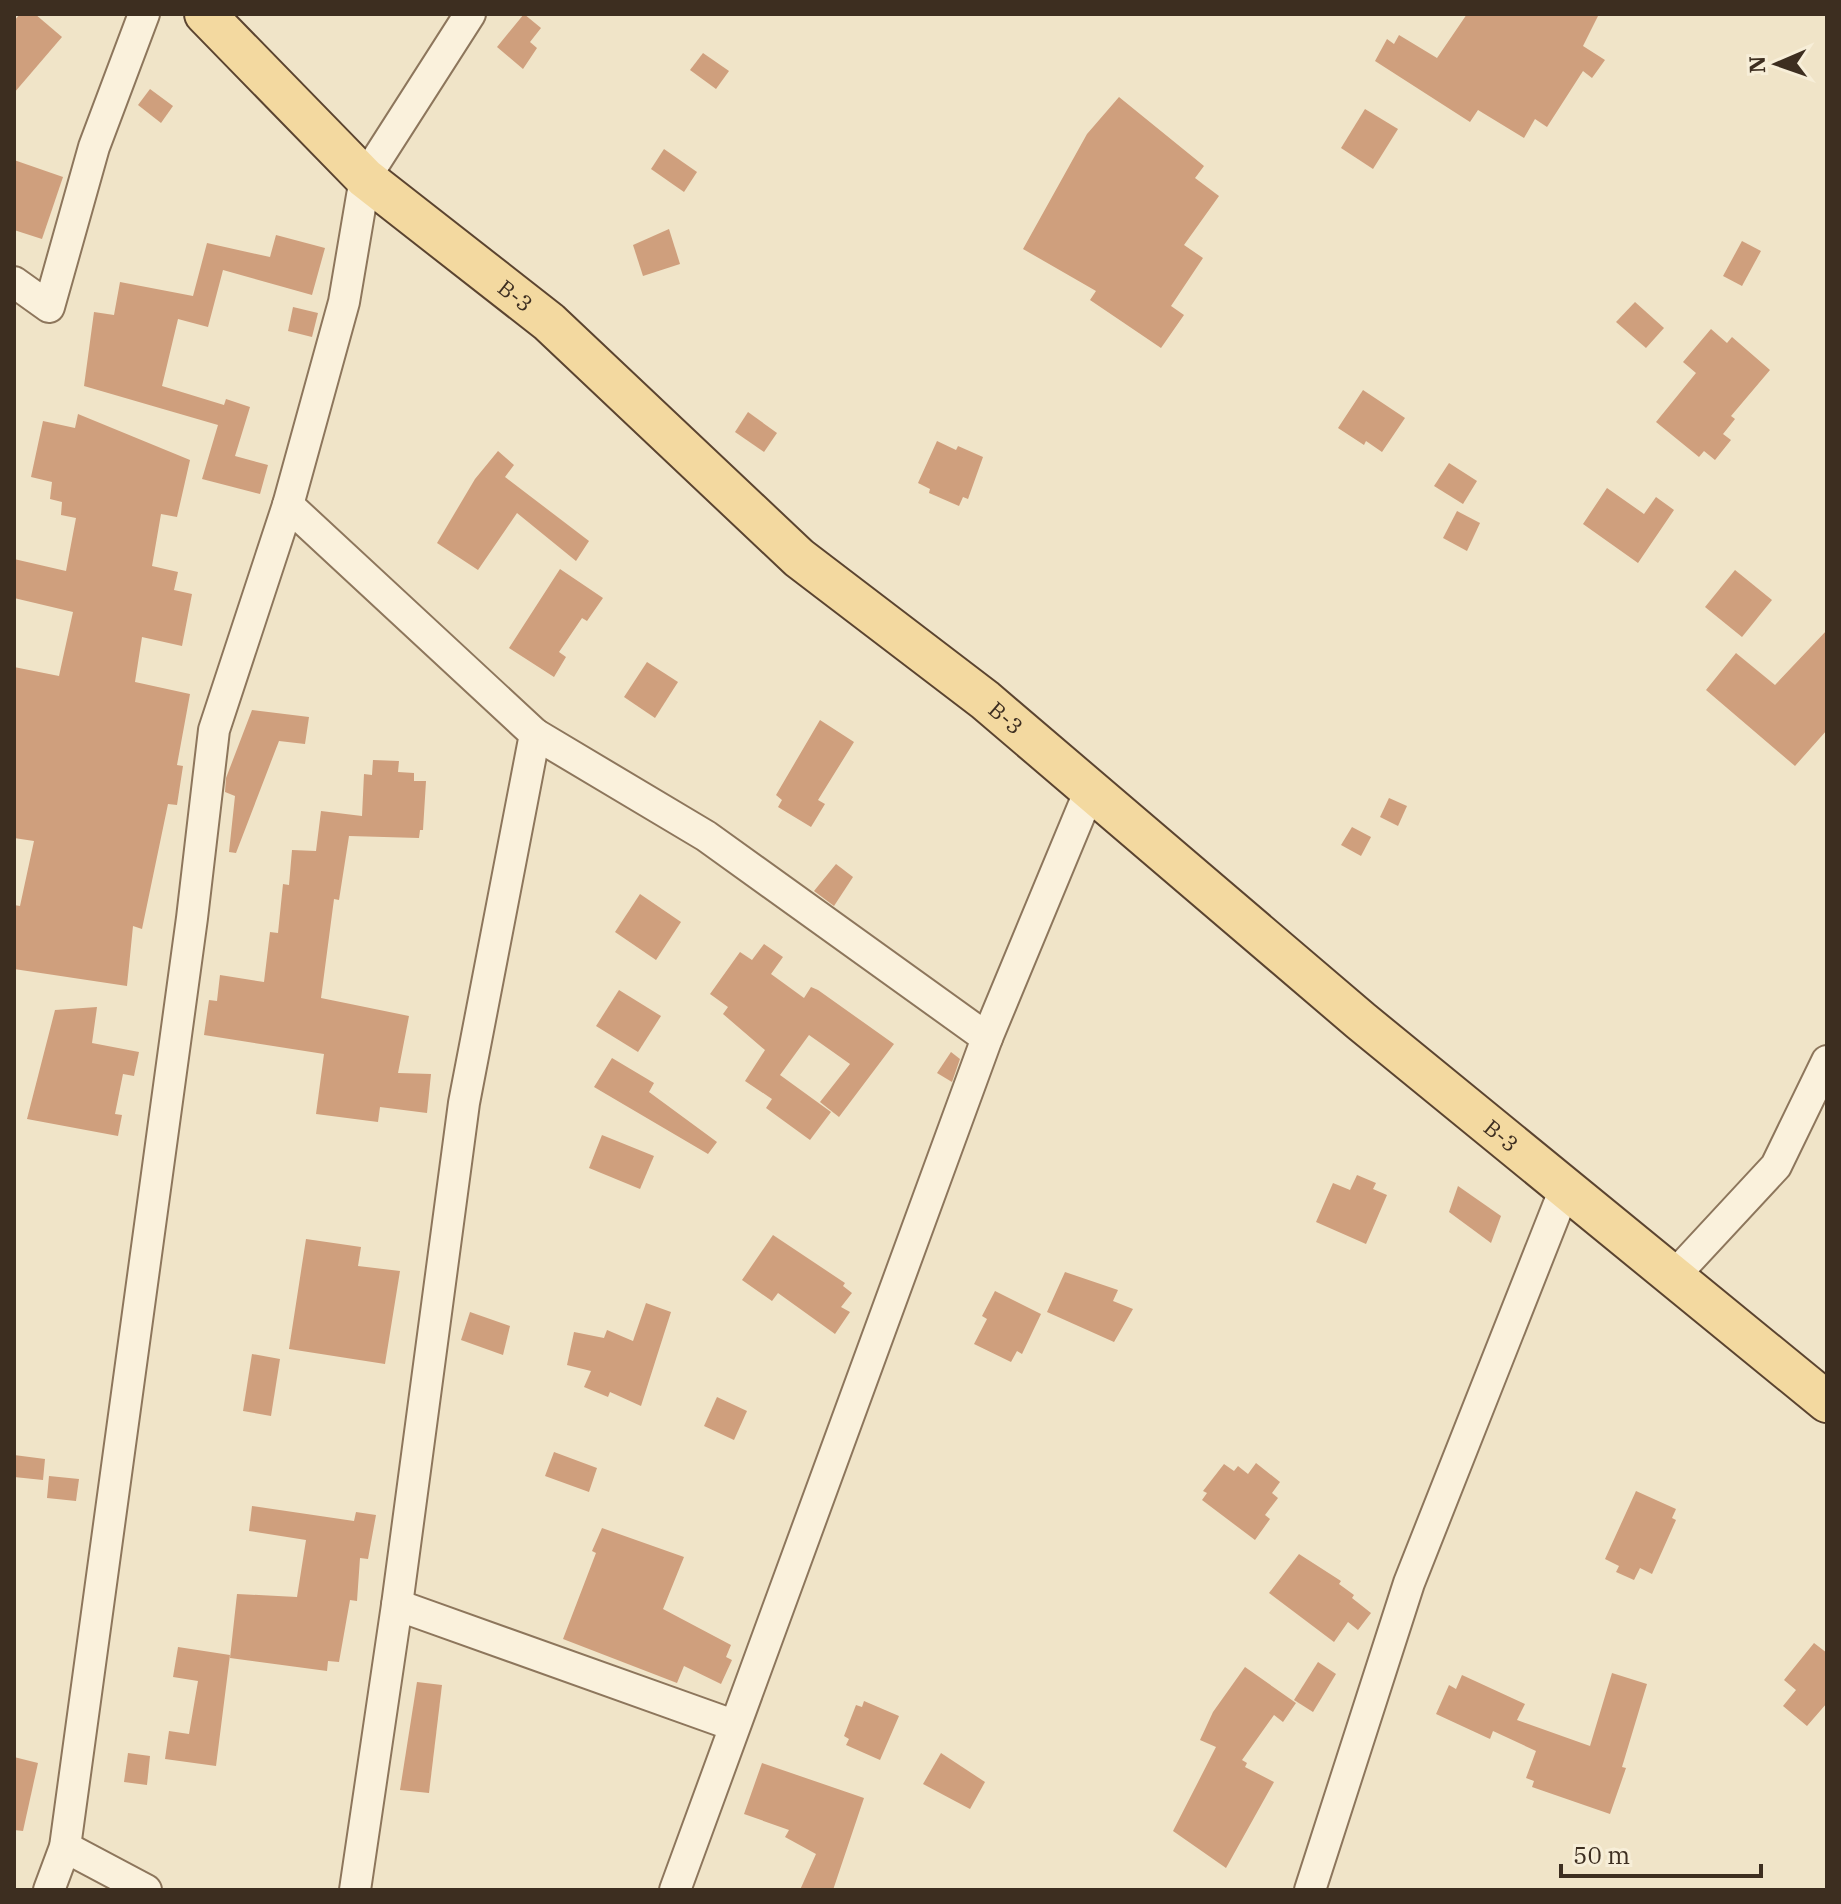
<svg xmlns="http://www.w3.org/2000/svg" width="1841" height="1904" font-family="'IBM Plex Serif',serif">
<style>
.building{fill:#cf9f7d}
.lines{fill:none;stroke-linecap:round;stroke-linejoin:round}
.minor-casing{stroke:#8d765c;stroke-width:34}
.major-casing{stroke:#5b4430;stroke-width:44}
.minor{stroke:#faf1dc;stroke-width:30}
.major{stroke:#f3d9a0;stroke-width:40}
.labels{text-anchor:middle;stroke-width:6;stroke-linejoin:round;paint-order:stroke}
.street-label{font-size:22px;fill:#3d2e20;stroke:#f7eed8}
</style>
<rect width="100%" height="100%" fill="#f0e4c8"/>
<!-- building -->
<g class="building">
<path d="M20 14H35L62 37 14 93V21Z"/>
<path d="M524 14 541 28 530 42 537 48 523 69 497 47Z"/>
<path d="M1467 14H1599L1583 46 1605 60 1592 78 1583 71 1547 127 1535 119 1524 138 1478 110 1470 122 1375 61 1387 39 1394 44 1399 35 1437 58Z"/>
<path d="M703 53 729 71 716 89 690 70Z"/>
<path d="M150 89 173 106 161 123 138 105Z"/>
<path d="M1119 97 1204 166 1195 178 1219 196 1184 245 1203 258 1171 306 1184 315 1161 348 1090 300 1096 291 1023 249 1087 134Z"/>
<path d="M1365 109 1398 129 1373 169 1341 148Z"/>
<path d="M664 149 697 172 684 192 651 169Z"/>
<path d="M14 160 63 177 42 239 14 230Z"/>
<path d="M669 229 680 264 643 276 633 245Z"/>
<path d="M276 235 325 248 312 295 223 270 208 327 178 319 162 386 224 405 226 399 250 407 235 456 268 465 260 494 202 479 218 425 84 386 94 312 114 315 120 282 193 296 207 243 270 257Z"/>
<path d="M1742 241 1761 251 1742 286 1723 276Z"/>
<path d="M1635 302 1664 328 1646 348 1616 322Z"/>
<path d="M293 307 318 313 312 337 288 331Z"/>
<path d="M1711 329 1727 343 1732 337 1770 370 1731 416 1735 419 1723 434 1731 440 1715 460 1704 451 1699 457 1656 422 1696 373 1683 362Z"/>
<path d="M1363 390 1405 418 1382 452 1366 441 1364 445 1338 428Z"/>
<path d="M748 412 777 433 764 452 735 432Z"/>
<path d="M78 414 190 460 177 517 161 514 152 566 178 572 174 590 192 594 182 646 142 637 135 682 190 694 177 765 183 766 177 805 168 804 142 929 133 926 127 986 14 969V905L20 906 34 841 14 838V667L59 676 73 612 14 598V559L66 571 76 518 61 515 62 502 50 499 52 482 31 477 43 421 75 428Z"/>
<path d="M937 441 956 450 958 446 983 457 968 499 963 497 959 506 929 493 930 489 918 483Z"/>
<path d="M498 451 514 465 505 477 589 541 576 561 517 513 478 570 437 543 475 479Z"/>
<path d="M1449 463 1477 481 1463 504 1434 486Z"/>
<path d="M1607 488 1644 514 1656 497 1674 510 1638 563 1583 524Z"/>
<path d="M1457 511 1480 523 1467 551 1443 538Z"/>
<path d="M560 569 603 598 587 621 582 618 559 652 566 657 554 677 509 648Z"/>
<path d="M1735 570 1772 600 1742 637 1705 607Z"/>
<path d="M1827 630V730L1795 766 1706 690 1736 653 1775 685Z"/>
<path d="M647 662 678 682 655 718 624 697Z"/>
<path d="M252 710 309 717 305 744 279 741 236 853 229 852 235 796 225 792 226 778Z"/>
<path d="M820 720 854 742 818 800 825 804 811 827 778 807 782 800 776 795Z"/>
<path d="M373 760 399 761 398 772 414 773V781H426L423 830H420L419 838 349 836 339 900 334 899 321 998 409 1016 398 1073 431 1074 427 1113 380 1107 378 1122 316 1114 324 1054 204 1035 209 1000 217 1001 220 975 264 982 270 932 278 933 283 884 289 885 292 850 316 851 321 811 362 816 364 774 372 775Z"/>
<path d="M1389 798 1407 806 1398 826 1380 817Z"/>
<path d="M1352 827 1371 837 1361 856 1341 845Z"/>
<path d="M836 864 853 877 834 906 814 891Z"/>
<path d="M640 894 681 922 656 960 615 932Z"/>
<path d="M764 944 783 957 771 974 804 998 811 987 818 990 894 1044 839 1117 820 1102 850 1064 809 1035 780 1075 831 1112 810 1140 766 1108 772 1099 745 1081 765 1050 723 1014 728 1007 710 994 740 952 752 960Z"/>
<path d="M619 990 661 1016 638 1052 596 1026Z"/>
<path d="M97 1007 92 1043 139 1052 134 1076 123 1074 115 1114 122 1115 118 1136 27 1119 55 1010Z"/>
<path d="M951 1052 960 1059 952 1082 937 1073Z"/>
<path d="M612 1058 654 1083 649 1092 717 1142 708 1154 594 1087Z"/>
<path d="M602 1135 654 1156 640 1189 589 1168Z"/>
<path d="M1357 1175 1376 1183 1373 1189 1387 1195 1366 1244 1316 1222 1333 1183 1350 1190Z"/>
<path d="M1458 1186 1501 1216 1491 1243 1449 1212Z"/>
<path d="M773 1235 845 1283 843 1286 852 1293 841 1307 850 1312 835 1334 778 1293 772 1301 742 1280Z"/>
<path d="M306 1239 361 1247 358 1266 400 1271 385 1364 289 1349Z"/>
<path d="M1065 1272 1118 1290 1113 1301 1133 1309 1114 1342 1047 1312Z"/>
<path d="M995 1291 1041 1314 1022 1354 1017 1351 1011 1362 974 1344 987 1319 982 1316Z"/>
<path d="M646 1303 671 1312 641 1406 610 1392 608 1397 584 1387 591 1371 567 1365 574 1332 604 1338 607 1330 633 1341Z"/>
<path d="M470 1312 510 1326 503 1355 461 1340Z"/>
<path d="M252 1354 280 1359 271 1416 243 1411Z"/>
<path d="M717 1397 747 1411 734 1440 704 1426Z"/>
<path d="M554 1452 597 1468 589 1492 545 1476Z"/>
<path d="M14 1455 45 1459 43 1480 14 1477Z"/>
<path d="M1256 1463 1280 1482 1272 1493 1278 1498 1265 1515 1270 1519 1255 1540 1202 1500 1207 1493 1203 1491 1224 1464 1234 1471 1238 1466 1248 1474Z"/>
<path d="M49 1476 79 1479 76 1501 47 1498Z"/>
<path d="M1636 1491 1676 1509 1672 1518 1676 1520 1652 1574 1640 1568 1634 1580 1616 1572 1619 1566 1605 1559Z"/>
<path d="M252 1506 354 1521 356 1512 376 1515 368 1559 360 1558 357 1601 350 1600 339 1662 328 1661 327 1671 230 1658 237 1594 297 1597 306 1540 249 1531Z"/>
<path d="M602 1528 684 1557 663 1609 731 1645 726 1657 732 1660 721 1684 684 1666 677 1683 563 1639 596 1553 592 1551Z"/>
<path d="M1299 1554 1341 1581 1339 1584 1354 1595 1352 1598 1371 1613 1358 1630 1348 1622 1334 1642 1269 1593Z"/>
<path d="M1814 1643 1827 1653V1703L1807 1726 1783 1706 1796 1690 1784 1680Z"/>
<path d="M178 1647 230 1655 216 1766 165 1759 169 1731 189 1734 198 1681 173 1677Z"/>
<path d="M1318 1662 1336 1674 1313 1712 1294 1700Z"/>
<path d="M1245 1667 1296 1703 1283 1722 1274 1715 1242 1760 1247 1763 1245 1767 1274 1782 1226 1868 1173 1831 1216 1747 1200 1740 1213 1712Z"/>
<path d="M1612 1673 1647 1684 1622 1767 1626 1768 1610 1814 1532 1787 1534 1781 1526 1778 1536 1751 1493 1731 1490 1739 1436 1714 1449 1685 1456 1689 1462 1675 1525 1704 1517 1720 1590 1746Z"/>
<path d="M417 1682 442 1685 429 1793 400 1790Z"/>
<path d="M864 1701 899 1716 880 1760 846 1745 849 1739 844 1736 856 1705 862 1707Z"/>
<path d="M128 1753 150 1756 147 1785 124 1782Z"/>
<path d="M941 1753 985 1782 970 1809 923 1784Z"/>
<path d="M14 1757 38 1763 23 1831 14 1830Z"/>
<path d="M762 1763 864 1798 833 1890H800L816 1854 785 1837 789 1830 744 1814Z"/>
</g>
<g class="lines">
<!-- minor casing -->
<g class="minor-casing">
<g id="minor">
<path d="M14 282 49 307 94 147 144 14"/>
<path d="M535 734 706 836 987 1038"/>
<path d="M1673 1277 1776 1166 1827 1061"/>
<path d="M397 1605 464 1103 535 734 288 505 344 302 365 178 470 14"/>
<path d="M65 1847 146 1890"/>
<path d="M49 1890 65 1847 192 918 214 730 288 505"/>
<path d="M355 1890 397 1605 733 1725"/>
<path d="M675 1890 987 1038 1090 790"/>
<path d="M1310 1890 1409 1583 1564 1191"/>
</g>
</g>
<!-- major casing -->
<g class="major-casing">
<g id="major">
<path id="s1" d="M205 14 365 178 549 322 799 558 985 700 1361 1021 1827 1402"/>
</g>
</g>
<!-- minor -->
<use href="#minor" class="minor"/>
<!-- major -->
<use href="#major" class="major"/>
</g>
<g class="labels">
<!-- street labels -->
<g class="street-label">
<text dy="8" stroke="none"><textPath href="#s1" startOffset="420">B-3</textPath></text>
<text dy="8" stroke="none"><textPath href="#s1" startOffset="1068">B-3</textPath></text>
<text dy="8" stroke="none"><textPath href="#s1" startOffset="1716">B-3</textPath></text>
</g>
</g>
<!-- border -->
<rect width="1841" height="1904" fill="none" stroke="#3d2e20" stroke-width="32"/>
<!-- north arrow -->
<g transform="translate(1777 64) rotate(268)" stroke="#f7eed8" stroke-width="6" paint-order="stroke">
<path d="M0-6L14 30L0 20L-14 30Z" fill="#3d2e20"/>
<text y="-12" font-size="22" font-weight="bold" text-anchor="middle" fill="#3d2e20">N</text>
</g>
<!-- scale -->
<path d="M1561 1864v12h200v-12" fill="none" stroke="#3d2e20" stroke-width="4"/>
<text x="1573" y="1864" font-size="24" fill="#3d2e20" stroke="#f7eed8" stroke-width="6" paint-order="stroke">50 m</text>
</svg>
